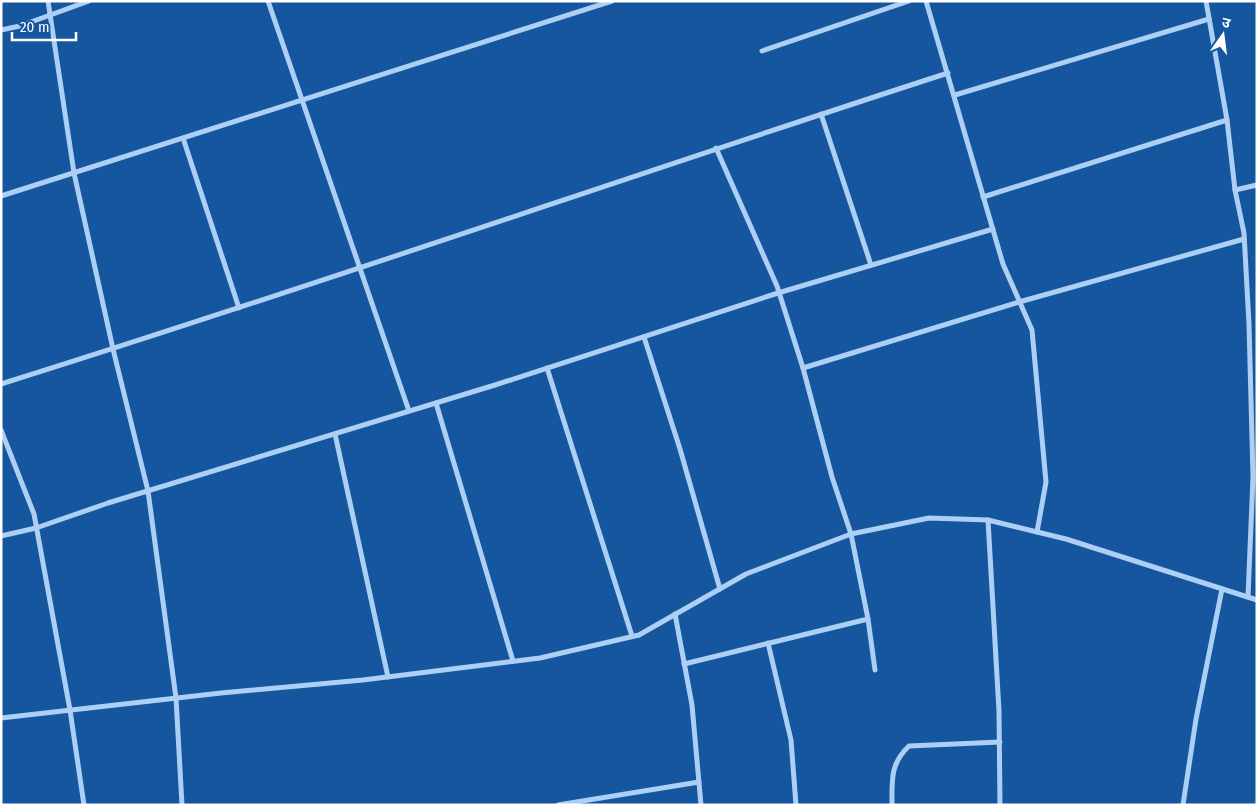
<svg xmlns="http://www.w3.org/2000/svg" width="1258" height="806" font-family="'Fira Sans Condensed','Noto Sans Devanagari',sans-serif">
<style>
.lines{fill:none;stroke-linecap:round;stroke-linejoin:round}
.street{stroke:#adcff4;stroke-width:5}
</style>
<rect width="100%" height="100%" fill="#15569f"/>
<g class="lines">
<!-- street -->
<g class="street">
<path d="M48 1 74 173 113 349 148 491 176 698 182 805"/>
<path d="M268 1 409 411"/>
<path d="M926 1 1003 264 1032 330 1046 482 1037 532"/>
<path d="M1206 1 1227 120 1235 190 1244 233 1249 324 1253 477 1248 597"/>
<path d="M1 30 20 26 89 1"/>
<path d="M762 51 909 1"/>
<path d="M955 95 1209 19"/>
<path d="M821 114 871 265"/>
<path d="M183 138 239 308"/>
<path d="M716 148 777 286 803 368 832 477 851 534 868 619 875 670"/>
<path d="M1235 190 1257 185"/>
<path d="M1 196 612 1"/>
<path d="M983 197 1227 120"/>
<path d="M644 337 680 449 720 589"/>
<path d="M547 368 632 636"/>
<path d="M803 368 1019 302 1244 239"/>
<path d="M1 384C318 285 632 175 948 73"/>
<path d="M436 403 513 661"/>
<path d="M1 430 34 514 70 710 84 805"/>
<path d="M335 434 388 677"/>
<path d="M988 520 999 711 1000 805"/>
<path d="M1 536 36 528 108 503 495 385 778 293 993 229"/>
<path d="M675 614 692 705 701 805"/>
<path d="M768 643 791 740 796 805"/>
<path d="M684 664 868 619"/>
<path d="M1 718 221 693 363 680 540 658 639 635 746 574 851 534 929 518 988 520 1066 539 1257 600"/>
<path d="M558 805 699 782"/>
<path d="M892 805C892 780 890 764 909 746L1000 742"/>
<path d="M1183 805 1196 719 1222 589"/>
</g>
</g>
<!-- border -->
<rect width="1258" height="806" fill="none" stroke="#ffffff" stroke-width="5"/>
<!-- north arrow -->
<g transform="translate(1223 35) rotate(14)" stroke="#15569f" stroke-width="4" paint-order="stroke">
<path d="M0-4L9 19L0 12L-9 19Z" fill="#ffffff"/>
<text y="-8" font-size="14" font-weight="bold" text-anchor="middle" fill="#ffffff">उ</text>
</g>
<!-- scale -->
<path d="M12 32v8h64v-8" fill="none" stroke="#ffffff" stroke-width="2.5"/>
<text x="20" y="32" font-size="15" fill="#ffffff" stroke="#15569f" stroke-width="4" paint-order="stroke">20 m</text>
</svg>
